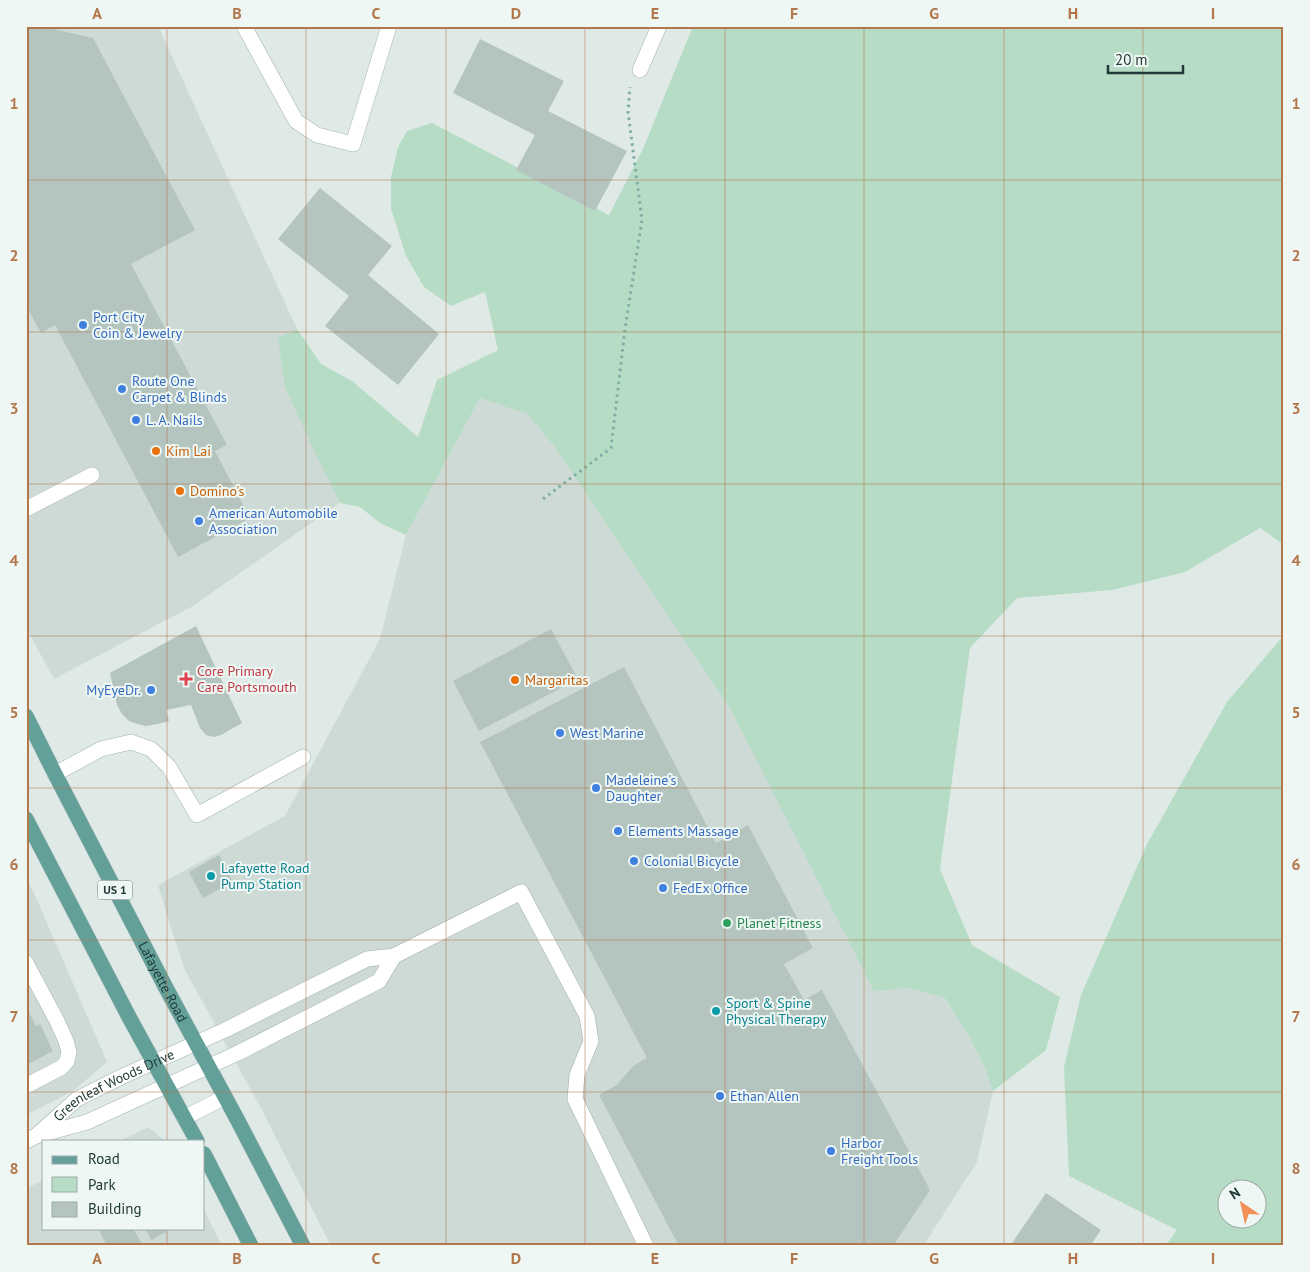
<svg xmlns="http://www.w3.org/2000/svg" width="1310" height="1272" font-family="'PT Sans',sans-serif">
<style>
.built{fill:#cddad6}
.green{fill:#b7dcc6;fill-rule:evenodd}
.building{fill:#b4c5c0}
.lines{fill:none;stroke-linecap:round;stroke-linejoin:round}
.minor-casing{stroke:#a2b2af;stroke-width:16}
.major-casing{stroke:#bcc4c3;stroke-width:16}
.path{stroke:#7faea6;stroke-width:3;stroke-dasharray:2.5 4;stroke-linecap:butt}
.minor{stroke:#fff;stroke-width:15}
.major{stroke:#63a099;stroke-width:15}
.grid{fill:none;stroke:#b3774c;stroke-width:1;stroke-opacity:0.55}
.shop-dot{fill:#3f7fe0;stroke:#eff7f4;stroke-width:2}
.food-dot{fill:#e8710a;stroke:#eff7f4;stroke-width:2}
.health-dot{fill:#e0444e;stroke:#eff7f4;stroke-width:2}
.culture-dot{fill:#0f9aa8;stroke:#eff7f4;stroke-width:2}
.leisure-dot{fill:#2e9e5b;stroke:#eff7f4;stroke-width:2}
.labels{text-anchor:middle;stroke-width:4;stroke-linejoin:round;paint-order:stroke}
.shield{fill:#eff7f4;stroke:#5e7370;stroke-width:1}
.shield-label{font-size:12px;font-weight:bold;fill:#203a37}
.shop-label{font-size:14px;fill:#366cbe;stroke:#eff7f4;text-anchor:start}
.food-label{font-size:14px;fill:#c56008;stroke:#eff7f4;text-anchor:start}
.health-label{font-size:14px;fill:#be3a42;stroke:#eff7f4;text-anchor:start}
.culture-label{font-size:14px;fill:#0d838f;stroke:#eff7f4;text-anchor:start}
.leisure-label{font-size:14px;fill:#27864d;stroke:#eff7f4;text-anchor:start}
.street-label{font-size:14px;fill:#203a37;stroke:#eff7f4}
.neatline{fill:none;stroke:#b3774c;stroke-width:2}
.grid-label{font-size:16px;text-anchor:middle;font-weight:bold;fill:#b3774c}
</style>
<rect width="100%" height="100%" fill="#dfeae7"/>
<!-- built -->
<g class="built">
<path d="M26 26H158L297 329 278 338 317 457 340 503 193 606 54 679 26 628Z"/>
<path d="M480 398 528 413 553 445 730 708 874 990 910 988 945 998 967 1033 985 1068 993 1091 977 1162 923 1246H331L261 1108 185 970 172 931 158 885 285 816 380 639 406 535Z"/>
<path d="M26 878 34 893 107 1062 73 1091 26 1115Z"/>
<path d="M148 1127 165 1141H121Z"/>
<path d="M44 1180V1228H204V1210L222 1246H26V1193L31 1186Z"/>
</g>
<!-- green -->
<g class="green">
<path d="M693 26H1284V545L1260 528 1185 572 1112 590 1017 598 970 648 940 869 972 945 1060 997 1046 1050 993 1091 985 1068 967 1033 945 998 910 988 874 991 730 708 553 445 528 414 480 398 406 535 380 523 360 507 340 503 317 457 285 387 278 338 297 329 321 364 352 381 418 437 437 380 498 350 485 292 451 306 424 287 406 256 391 209V177L398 147 407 131 432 123 609 215 642 151Z"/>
<path d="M1284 635V1246H1165L1177 1230 1069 1176 1064 1067 1081 995 1146 846 1227 702ZM1228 1190H1258V1220H1228Z"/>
</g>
<!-- building -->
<g class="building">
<path d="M34 26H40L93 38 195 230 131 264 227 445 215 451 250 518 178 557 55 325 41 333 26 305V30Z"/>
<path d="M480 39 564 81 548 111 627 151 595 211 516 170 535 135 453 93Z"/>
<path d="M320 188 392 246 368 275 439 334 398 385 325 326 349 296 278 239Z"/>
<path d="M196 626 242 723 221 735 214 737 206 735 200 728 191 705 166 710 169 721 158 724 146 726 137 724 129 721 122 714 117 705 110 673Z"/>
<path d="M551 629 578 679 479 731 453 681Z"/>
<path d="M624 667 716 843 748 825 813 948 784 964 804 1000 822 990 930 1190 893 1246H679L599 1095 617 1085 633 1066 647 1058 480 742Z"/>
<path d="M219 855 233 882 203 898 189 872Z"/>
<path d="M26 1007 36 1026 40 1024 53 1051 26 1065Z"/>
<path d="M1046 1193 1101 1230 1090 1246H1010Z"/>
<path d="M98 1228H133L143 1246H107Z"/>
<path d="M145 1228H173L151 1240Z"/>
</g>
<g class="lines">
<!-- minor casing -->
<g class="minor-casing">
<g id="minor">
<path d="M244 26 296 121 317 135 353 144 389 26"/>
<path d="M640 70 659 26"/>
<path d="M26 509 92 475"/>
<path d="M55 774 101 749 131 742 151 749 169 767 197 815 303 757"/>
<path d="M26 963 57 1021 66 1041 69 1052 67 1061 62 1067 26 1086"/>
<path d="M184 1118 225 1097"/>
<path id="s1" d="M36 1136 77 1099 121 1077 225 1030 367 959 394 956 521 892 587 1016 591 1041 577 1075 575 1099 646 1246"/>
<path d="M26 1141 36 1136 87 1122 238 1053 379 981 394 956"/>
</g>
</g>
<!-- major casing -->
<g class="major-casing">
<g id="major">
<path id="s2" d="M26 716 55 774 166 988 237 1119 303 1246"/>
<path d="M26 819 129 1017 197 1141"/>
<path d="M204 1154 251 1246"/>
</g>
</g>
<!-- path -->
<path class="path" d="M543 499 611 448 625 329 642 220 628 112 630 87"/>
<!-- minor -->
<use href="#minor" class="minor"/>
<!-- major -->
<use href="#major" class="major"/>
</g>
<!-- grid -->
<path class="grid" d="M167 26V1141M306 26V1246M446 26V1246M585 26V1246M725 26V1246M864 26V1246M1004 26V1246M1143 26V1246M26 180H1284M26 332H1284M26 484H1284M26 636H1284M26 788H1284M26 940H1284M26 1092H1284M167 1228V1246"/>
<!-- markers -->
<g class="shop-dot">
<circle cx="83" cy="325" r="5"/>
<circle cx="122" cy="389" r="5"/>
<circle cx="136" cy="420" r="5"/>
<circle cx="199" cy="521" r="5"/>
<circle cx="151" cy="690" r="5"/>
<circle cx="560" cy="733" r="5"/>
<circle cx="596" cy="788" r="5"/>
<circle cx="618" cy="831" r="5"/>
<circle cx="634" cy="861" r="5"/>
<circle cx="663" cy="888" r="5"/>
<circle cx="720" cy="1096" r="5"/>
<circle cx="831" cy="1151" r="5"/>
</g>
<g class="food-dot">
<circle cx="156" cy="451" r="5"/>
<circle cx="180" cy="491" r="5"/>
<circle cx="515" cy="680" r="5"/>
</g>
<path class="health-dot" d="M183.5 671.5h5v5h5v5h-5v5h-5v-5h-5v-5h5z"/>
<g class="culture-dot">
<circle cx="211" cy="876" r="5"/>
<circle cx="716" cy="1011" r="5"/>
</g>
<circle class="leisure-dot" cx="727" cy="923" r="5"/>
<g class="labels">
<!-- shield labels -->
<rect class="shield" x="97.5" y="880.5" width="35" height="19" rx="4"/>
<g class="shield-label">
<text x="115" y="894">US 1</text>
</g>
<!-- shop labels -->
<g class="shop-label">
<text x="93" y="322">Port City<tspan x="93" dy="16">Coin &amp; Jewelry</tspan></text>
<text x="132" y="386">Route One<tspan x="132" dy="16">Carpet &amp; Blinds</tspan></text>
<text x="146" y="425">L. A. Nails</text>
<text x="209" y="518">American Automobile<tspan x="209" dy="16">Association</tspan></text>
<text x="141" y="695" text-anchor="end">MyEyeDr.</text>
<text x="570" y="738">West Marine</text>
<text x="606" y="785">Madeleine's<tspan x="606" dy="16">Daughter</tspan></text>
<text x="628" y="836">Elements Massage</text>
<text x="644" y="866">Colonial Bicycle</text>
<text x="673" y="893">FedEx Office</text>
<text x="730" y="1101">Ethan Allen</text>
<text x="841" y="1148">Harbor<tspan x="841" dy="16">Freight Tools</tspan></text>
</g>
<!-- food labels -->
<g class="food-label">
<text x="166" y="456">Kim Lai</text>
<text x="190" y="496">Domino's</text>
<text x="525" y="685">Margaritas</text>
</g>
<!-- health labels -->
<g class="health-label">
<text x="197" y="676">Core Primary<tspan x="197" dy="16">Care Portsmouth</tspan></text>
</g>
<!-- culture labels -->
<g class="culture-label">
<text x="221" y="873">Lafayette Road<tspan x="221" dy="16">Pump Station</tspan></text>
<text x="726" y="1008">Sport &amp; Spine<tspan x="726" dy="16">Physical Therapy</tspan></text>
</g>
<!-- leisure labels -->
<g class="leisure-label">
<text x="737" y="928">Planet Fitness</text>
</g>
<!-- street labels -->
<g class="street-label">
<text dy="5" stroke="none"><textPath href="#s2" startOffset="299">Lafayette Road</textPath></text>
<text dy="5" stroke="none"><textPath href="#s1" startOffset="94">Greenleaf Woods Drive</textPath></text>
</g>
</g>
<!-- border -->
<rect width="1310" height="1272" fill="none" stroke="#eff7f4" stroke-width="55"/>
<!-- legend -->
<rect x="42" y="1140" width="162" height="90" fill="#eff7f4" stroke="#9caba8"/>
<rect x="52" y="1156" width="25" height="8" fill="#63a099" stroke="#9caba8"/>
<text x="88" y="1164" font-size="15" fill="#203a37">Road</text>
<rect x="52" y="1177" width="25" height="15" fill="#b7dcc6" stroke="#9caba8"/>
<text x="88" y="1190" font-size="15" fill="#203a37">Park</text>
<rect x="52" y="1202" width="25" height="15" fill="#b4c5c0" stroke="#9caba8"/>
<text x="88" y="1214" font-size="15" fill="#203a37">Building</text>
<!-- north arrow -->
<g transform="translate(1242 1204) rotate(326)"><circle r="24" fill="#eff7f4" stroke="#9caba8"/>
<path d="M0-4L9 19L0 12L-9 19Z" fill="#f29155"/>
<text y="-8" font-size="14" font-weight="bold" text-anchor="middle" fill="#203a37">N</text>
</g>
<!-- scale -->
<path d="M1108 65v8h75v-8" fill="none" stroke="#203a37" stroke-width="2.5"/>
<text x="1115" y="65" font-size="15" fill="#203a37" stroke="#eff7f4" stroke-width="4" paint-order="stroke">20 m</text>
<rect x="28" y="28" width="1254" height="1216" class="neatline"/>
<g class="grid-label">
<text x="97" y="19">A</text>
<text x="237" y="19">B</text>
<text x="376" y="19">C</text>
<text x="516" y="19">D</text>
<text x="655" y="19">E</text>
<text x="794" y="19">F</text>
<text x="934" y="19">G</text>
<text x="1073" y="19">H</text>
<text x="1213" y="19">I</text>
<text x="14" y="109">1</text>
<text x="1296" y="109">1</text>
<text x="14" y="261">2</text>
<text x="1296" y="261">2</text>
<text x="14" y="414">3</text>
<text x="1296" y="414">3</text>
<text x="14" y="566">4</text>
<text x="1296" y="566">4</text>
<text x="14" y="718">5</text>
<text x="1296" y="718">5</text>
<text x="14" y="870">6</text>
<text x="1296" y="870">6</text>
<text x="14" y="1022">7</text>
<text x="1296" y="1022">7</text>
<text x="14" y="1174">8</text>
<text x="1296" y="1174">8</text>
<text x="97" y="1264">A</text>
<text x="237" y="1264">B</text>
<text x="376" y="1264">C</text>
<text x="516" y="1264">D</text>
<text x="655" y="1264">E</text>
<text x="794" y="1264">F</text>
<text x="934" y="1264">G</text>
<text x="1073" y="1264">H</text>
<text x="1213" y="1264">I</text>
</g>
</svg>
